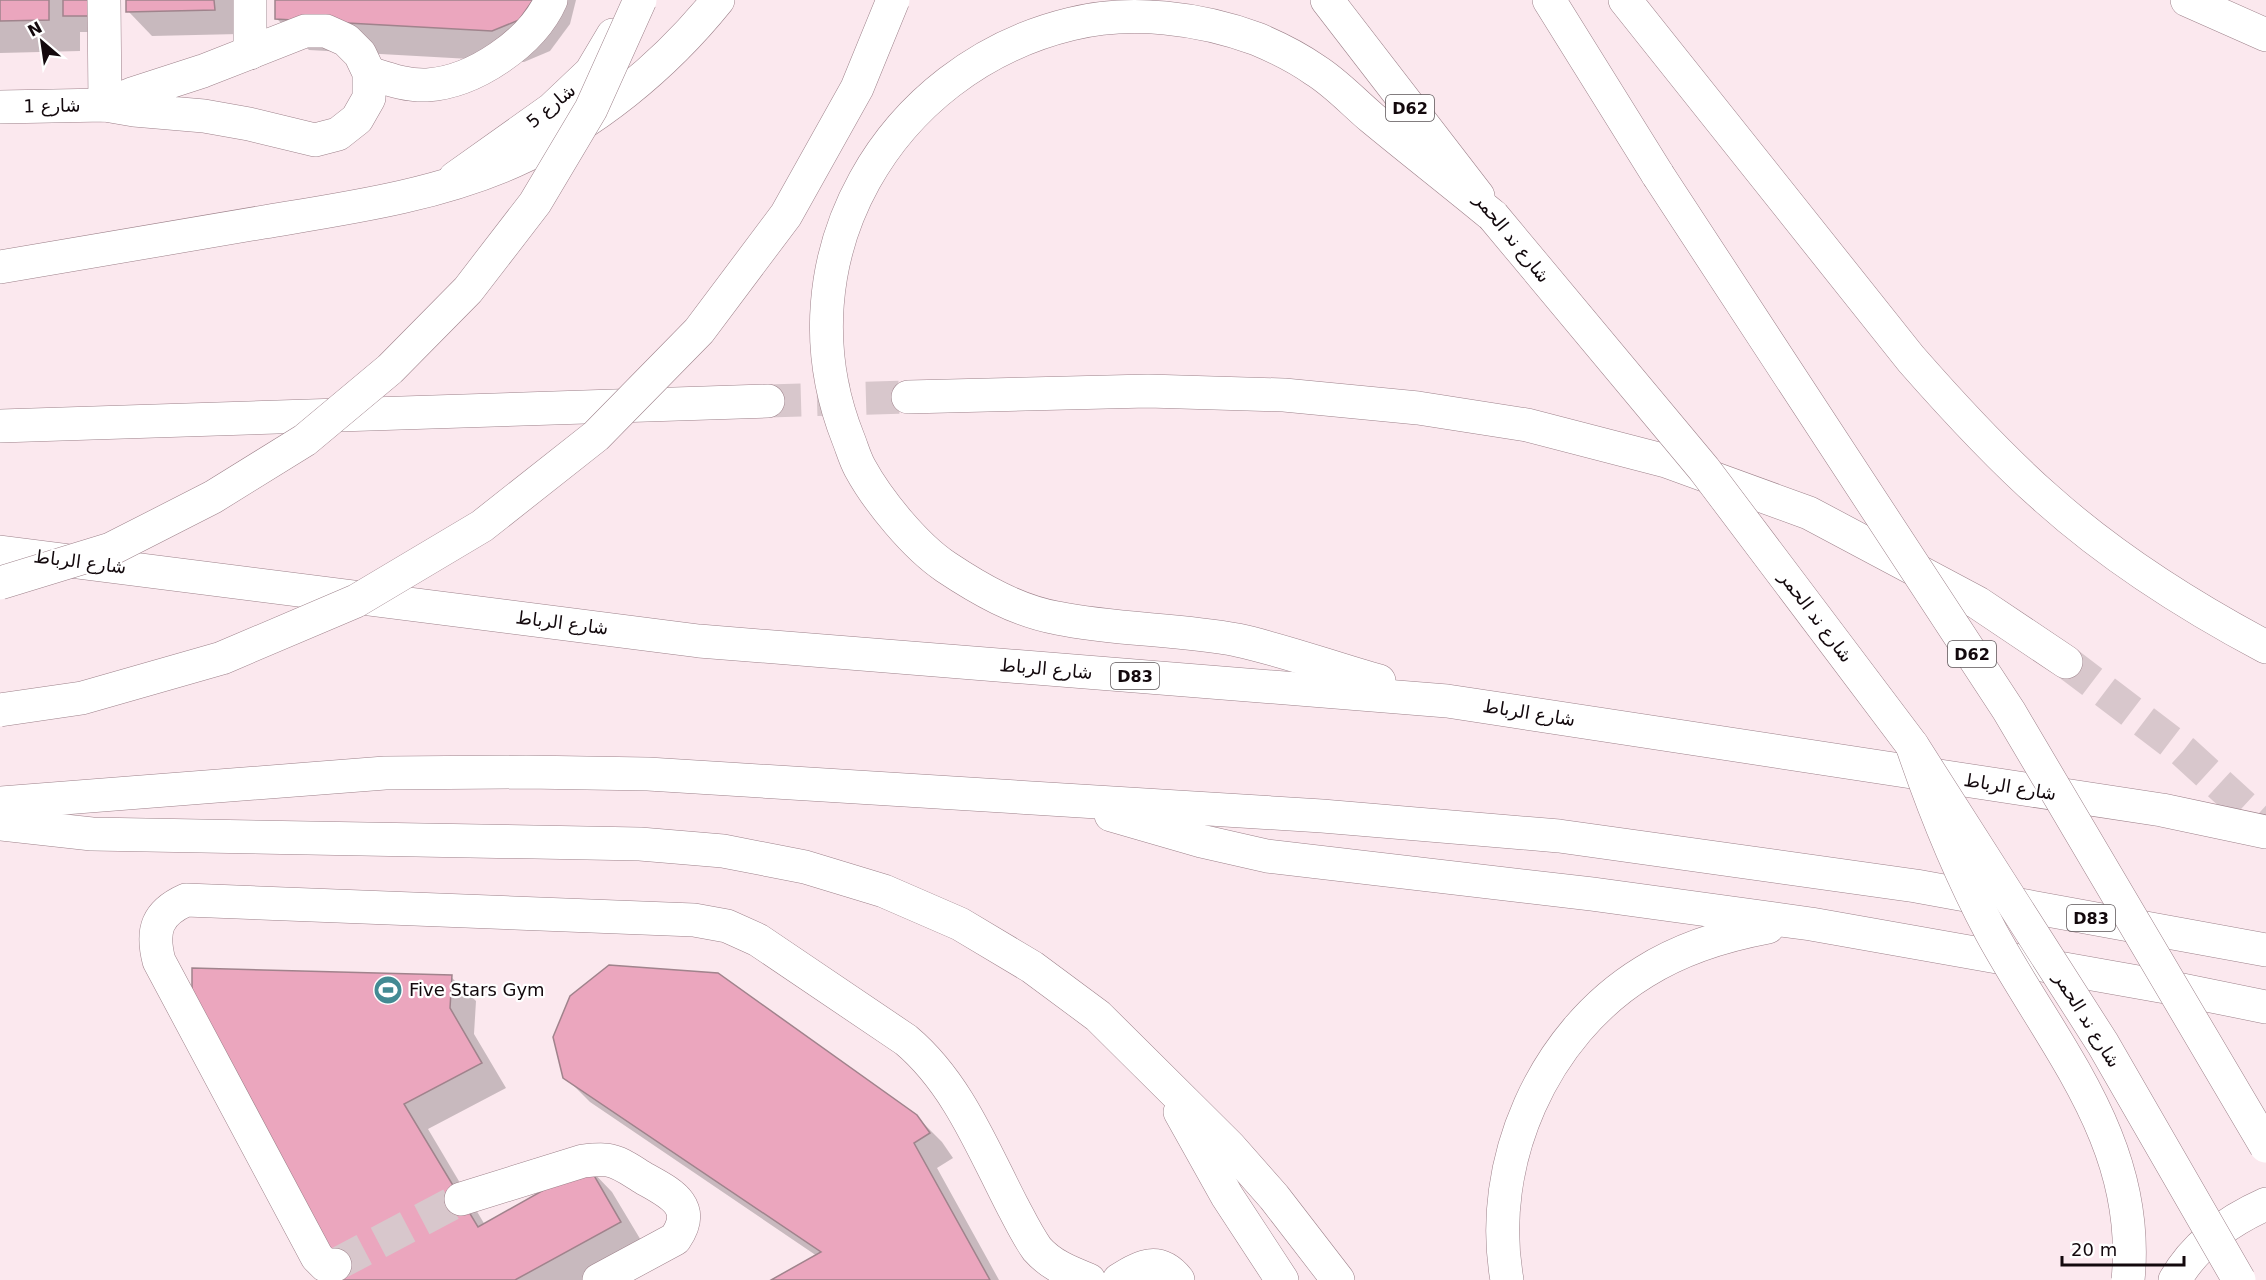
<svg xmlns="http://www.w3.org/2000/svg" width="2266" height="1280" font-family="'DejaVu Sans','Noto Naskh Arabic',sans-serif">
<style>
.shadow{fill:#0003}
.building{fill:#eba6be;stroke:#a0838c;stroke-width:1.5}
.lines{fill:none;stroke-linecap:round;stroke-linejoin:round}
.minor-tunnel{stroke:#d8c7cc;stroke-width:33;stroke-dasharray:33 16;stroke-linecap:butt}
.highway-tunnel{stroke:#d8c7cc;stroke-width:33;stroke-dasharray:33 16;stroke-linecap:butt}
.minor-casing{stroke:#9d818a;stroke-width:34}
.major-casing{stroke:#9d818a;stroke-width:34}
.highway-casing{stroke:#9d818a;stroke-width:34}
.minor{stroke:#fff;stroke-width:33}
.major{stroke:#fff;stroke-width:33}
.highway{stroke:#fff;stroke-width:33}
.major-bridge-casing{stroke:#9d818a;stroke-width:34;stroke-linecap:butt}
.highway-bridge-casing{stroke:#9d818a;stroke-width:34;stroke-linecap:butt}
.major-bridge{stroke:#fff;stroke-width:33}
.highway-bridge{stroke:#fff;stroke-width:33}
.labels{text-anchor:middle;stroke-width:4.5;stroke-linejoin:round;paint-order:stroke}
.shield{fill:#fff;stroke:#5a5356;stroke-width:1.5}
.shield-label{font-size:16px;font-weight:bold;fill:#13090d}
.street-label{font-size:18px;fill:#13090d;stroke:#fff}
.poi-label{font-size:18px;fill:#13090d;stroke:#fff;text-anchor:start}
</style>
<rect width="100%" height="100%" fill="#fbe8ee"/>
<!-- shadow -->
<g class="shadow">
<path d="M0 0H118V32H80V51L0 53Z"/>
<path d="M128 0H238L239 34 152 36 128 11Z"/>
<path d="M276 0H576L570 24 550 51 524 62 309 50 277 19Z"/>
<path d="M451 977 476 1001 474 1034 506 1088 428 1129 485 1225 588 1167 612 1192 645 1247 584 1280H345L193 996Z"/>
<path d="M565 1077 916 1116 942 1142 953 1158 937 1168 999 1280H774L817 1256 590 1102Z"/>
</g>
<!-- building -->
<g class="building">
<path d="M0 0H49V20L0 21Z"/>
<rect x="63" y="0" width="38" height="16"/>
<path d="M126 0H214L215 10 126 12Z"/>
<path d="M275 0H533L519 20 492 31 275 19Z"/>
<path d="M609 965 718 973 917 1115 930 1133 914 1143 990 1280H771L821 1252 563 1078 553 1037 570 996Z"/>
<path d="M192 968 452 975 450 1008 482 1063 404 1104 478 1227 588 1165 621 1222 515 1280H343L192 996Z"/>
</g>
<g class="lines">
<!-- minor-tunnel -->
<path class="minor-tunnel" d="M335 1265 461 1199"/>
<!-- highway-tunnel -->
<g class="highway-tunnel">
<path d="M768 401 908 397"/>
<path d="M2066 662 2183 751 2266 827"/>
</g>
<!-- minor casing -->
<g class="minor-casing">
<g id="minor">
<path d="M104 0 105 105"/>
<path d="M250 53V0"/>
<path d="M369 73C388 79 407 86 427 85 474 82 532 43 551 0"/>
<path d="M0 107 105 105 134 110 204 116 249 124 315 140 338 134 357 119 369 98V73L360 54 346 40 326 31H305L203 71 132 94 105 105"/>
<path d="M455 178 552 109 591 72 613 35"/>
<path d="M461 1199 583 1161C591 1160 599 1159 607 1160 621 1162 633 1172 645 1179 670 1193 698 1206 675 1239L599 1280"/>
<path d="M335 1265H325L317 1257 159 961C151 930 157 913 186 900L694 920 727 926 758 940 906 1040C957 1083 982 1147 1012 1205 1020 1220 1027 1235 1037 1249 1051 1265 1069 1272 1089 1280"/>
<path d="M1119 1280C1140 1266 1159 1256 1178 1280"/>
</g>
</g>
<!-- major casing -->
<g class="major-casing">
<g id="major">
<path d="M1327 0 1478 196"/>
<path d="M1549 0 1658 175"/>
<path d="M2175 1280C2195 1245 2230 1220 2266 1204"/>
</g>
</g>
<!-- highway casing -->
<g class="highway-casing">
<g id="highway">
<path d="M1625 0 1911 359C1954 408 1998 456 2047 499 2113 558 2189 606 2266 647"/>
<path d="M2187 0 2266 35"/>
<path d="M0 267C88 252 176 237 264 222 348 208 435 196 514 161 593 125 664 67 718 0"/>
<path d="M908 397 1148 391 1284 395 1418 408 1527 425 1666 461 1809 513 1978 603 2066 662"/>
<path d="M0 426 768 401"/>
<path d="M0 552 699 641 1447 701 2162 810 2266 832"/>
<path d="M1379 681C1332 668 1284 650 1237 640 1178 629 1116 630 1057 618 1017 611 979 589 946 567 915 546 878 501 860 468 855 459 852 448 848 438 777 259 889 68 1071 24 1131 9 1200 18 1257 39 1276 47 1298 58 1315 70 1336 83 1353 102 1372 118 1412 151 1453 183 1493 216"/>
<path d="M0 803 385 773 526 772 648 774 1322 816 1559 836 1916 886 2266 950"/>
<path d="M1111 815 1201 841 1267 856 1592 894 1811 924 2177 989 2266 1007"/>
<path d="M0 824 92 834 640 844 723 851 805 867 884 891 960 924 1032 967 1098 1016 1229 1146 1274 1197 1338 1280"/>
<path d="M1180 1112 1227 1196 1282 1280"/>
<path d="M1507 1280C1486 1163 1543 1034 1644 972 1682 948 1725 935 1768 927"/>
</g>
</g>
<!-- minor -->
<use href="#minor" class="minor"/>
<!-- major -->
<use href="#major" class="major"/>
<!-- highway -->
<use href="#highway" class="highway"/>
<!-- major-bridge casing -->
<g class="major-bridge-casing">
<g id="major-bridge">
<path d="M1658 175 2009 711 2266 1146"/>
<path d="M1493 216 1704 469 1912 745 2103 1044 2239 1280"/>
</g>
</g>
<!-- highway-bridge casing -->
<g class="highway-bridge-casing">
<g id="highway-bridge">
<path d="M0 583 111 549 213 497 305 440 390 369 468 290 535 203 591 109 640 0"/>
<path d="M0 710 82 698 222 658 356 601 482 526 596 436 699 331 786 215 857 88 893 0"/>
<path d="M1912 745C1934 810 1959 872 1991 932 2053 1046 2142 1142 2128 1280"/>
</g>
</g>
<!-- major-bridge -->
<use href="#major-bridge" class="major-bridge"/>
<!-- highway-bridge -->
<use href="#highway-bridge" class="highway-bridge"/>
</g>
<!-- icons -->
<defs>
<g id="stadium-disc" transform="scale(1.5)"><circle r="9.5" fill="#438a93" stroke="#fff"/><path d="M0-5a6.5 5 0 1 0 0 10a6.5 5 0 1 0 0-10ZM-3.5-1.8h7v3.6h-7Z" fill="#fff"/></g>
</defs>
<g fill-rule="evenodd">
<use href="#stadium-disc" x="388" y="990"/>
</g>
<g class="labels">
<!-- shield labels -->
<g class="shield">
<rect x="1386" y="95" width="48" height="26" rx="4.5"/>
<rect x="1948" y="641" width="48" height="26" rx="4.5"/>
<rect x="1111" y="663" width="48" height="26" rx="4.5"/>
<rect x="2067" y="905" width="48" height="26" rx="4.5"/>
</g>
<g class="shield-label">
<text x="1410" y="114">D62</text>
<text x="1972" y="660">D62</text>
<text x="1135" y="682">D83</text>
<text x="2091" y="924">D83</text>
</g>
<!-- street labels -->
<g class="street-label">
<text transform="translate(52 106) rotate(-1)" y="6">شارع 1</text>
<text transform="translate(551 106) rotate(-40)" y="6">شارع 5</text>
<text transform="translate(1512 238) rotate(51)" y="6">شارع ند الحمر</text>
<text transform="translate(80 562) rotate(7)" y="6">شارع الرباط</text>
<text transform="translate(1816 617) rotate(53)" y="6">شارع ند الحمر</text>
<text transform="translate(562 623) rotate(7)" y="6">شارع الرباط</text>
<text transform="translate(1046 669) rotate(5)" y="6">شارع الرباط</text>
<text transform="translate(1529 713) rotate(9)" y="6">شارع الرباط</text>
<text transform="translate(2010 787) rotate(9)" y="6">شارع الرباط</text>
<text transform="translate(2087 1020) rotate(58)" y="6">شارع ند الحمر</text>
</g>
<!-- poi labels -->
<g class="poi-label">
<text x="409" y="996">Five Stars Gym</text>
</g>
</g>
<!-- north arrow -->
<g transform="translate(42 42) rotate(331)" stroke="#ffffff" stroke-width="4.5" paint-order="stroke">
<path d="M0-4.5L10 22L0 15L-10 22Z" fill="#13090d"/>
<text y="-9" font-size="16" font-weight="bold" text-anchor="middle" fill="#13090d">N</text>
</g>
<!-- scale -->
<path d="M2062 1256v9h122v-9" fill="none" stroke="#13090d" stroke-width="3"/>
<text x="2071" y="1256" font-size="18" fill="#13090d" stroke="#ffffff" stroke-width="4.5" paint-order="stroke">20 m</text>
</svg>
